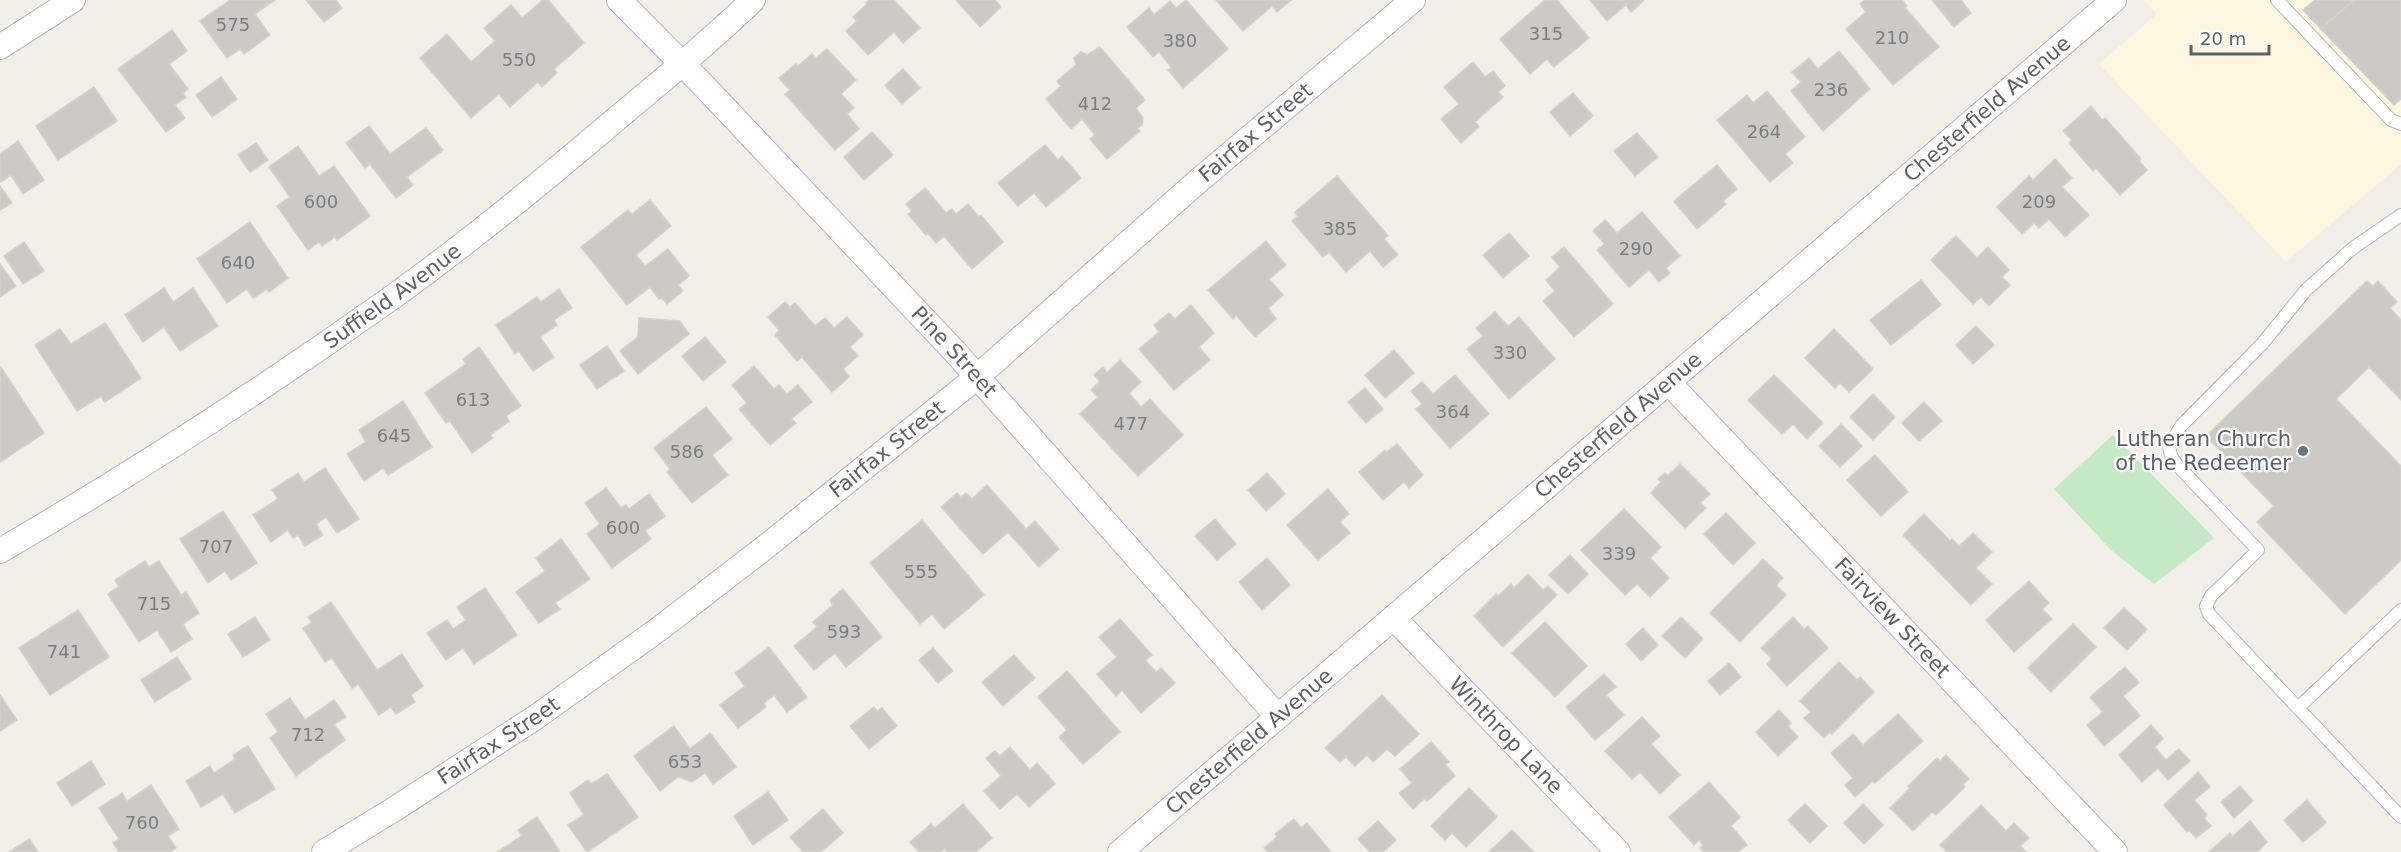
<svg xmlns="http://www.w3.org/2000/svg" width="2401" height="852" font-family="'DejaVu Sans',sans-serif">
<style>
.commercial{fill:#fef7e0}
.green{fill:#c5e8c5}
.building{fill:#cccac5;stroke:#d6d1c6;stroke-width:1.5}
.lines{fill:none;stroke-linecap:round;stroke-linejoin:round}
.lane-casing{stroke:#b5b8bc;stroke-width:14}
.street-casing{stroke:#b5b8bc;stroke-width:26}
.lane{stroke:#fff;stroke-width:12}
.street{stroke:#fff;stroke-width:24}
.worship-dot{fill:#6b7280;stroke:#fff;stroke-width:2}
.labels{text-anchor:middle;stroke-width:4.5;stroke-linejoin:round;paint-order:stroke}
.number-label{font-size:18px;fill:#7a7d7f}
.street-label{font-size:21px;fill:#5f6368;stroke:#fff}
.worship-label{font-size:21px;fill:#5b616d;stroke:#fff;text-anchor:end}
</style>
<rect width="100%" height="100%" fill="#f1efe8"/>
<!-- commercial -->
<path class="commercial" d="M2144 0H2401V164L2286 262 2099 64 2157 14Z"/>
<!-- green -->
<path class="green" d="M2113 435 2214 538 2154 584 2111 550 2054 489Z"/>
<!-- building -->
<g class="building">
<path d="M230 0H275L255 14 270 35 244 54 240 49 227 58 200 21Z"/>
<path d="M306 0H336L342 8 324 22Z"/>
<path d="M543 0H548L584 43 554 69 557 73 542 87 538 82 510 107 499 94 471 118 420 58 447 34 471 62 495 41 484 28 511 5 522 18Z"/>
<path d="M869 0H894L920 28 903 43 894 32 868 55 846 31 857 21 853 17 867 4 866 3Z"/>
<path d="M956 0H995L1001 7 980 27Z"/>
<path d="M1186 0 1228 49 1183 88 1168 70 1172 68 1159 52 1153 57 1127 27 1149 8 1154 15 1170 1 1176 8Z"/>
<path d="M1216 0H1291L1277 12 1272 6 1243 31Z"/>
<path d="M1545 0H1557L1589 38 1554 67 1547 59 1530 74 1500 39Z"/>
<path d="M1590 0H1644L1631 12 1626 5 1607 21Z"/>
<path d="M1865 0H1902L1907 6 1905 8 1939 47 1893 85 1846 29 1866 12 1860 4Z"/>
<path d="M1932 0H1961L1971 13 1954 27Z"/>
<path d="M2315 0H2354L2321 29 2303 10Z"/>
<path d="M2354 0H2401V99L2394 105 2321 29Z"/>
<path d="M172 30 187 51 169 64 188 89 183 93 186 97 175 105 185 118 166 132 118 69Z"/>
<path d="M1100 47 1145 100 1136 108 1143 118 1142 125 1137 128 1140 131 1107 159 1090 139 1095 135 1082 119 1071 129 1046 99 1061 86 1057 81 1076 65 1074 58 1081 52 1087 55Z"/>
<path d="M827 49 856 80 841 94 854 108 847 114 859 129 835 150 785 94 790 90 779 78 796 64 798 66 812 54 816 58Z"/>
<path d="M1839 51 1870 89 1823 131 1791 91 1801 82 1792 72 1809 58 1818 69Z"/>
<path d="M1473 62 1485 77 1493 71 1505 86 1498 92 1503 97 1475 122 1479 127 1461 143 1441 119 1459 104 1444 87Z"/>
<path d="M903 69 920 88 902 104 885 85Z"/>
<path d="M221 77 237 99 212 117 196 95Z"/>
<path d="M94 87 117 121 58 160 36 126Z"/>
<path d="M1767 91 1805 137 1785 154 1793 163 1770 182 1717 120 1747 95 1753 103Z"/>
<path d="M1573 93 1593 116 1570 136 1550 112Z"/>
<path d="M2091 106 2102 120 2105 118 2141 159 2139 161 2147 170 2120 195 2096 168 2093 171 2069 143 2072 140 2063 131Z"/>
<path d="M369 126 390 154 426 128 443 150 407 177 413 185 396 198 370 164 365 168 346 143Z"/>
<path d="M872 132 893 155 864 180 844 157Z"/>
<path d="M1637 133 1658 157 1635 176 1614 151Z"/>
<path d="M18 141 44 180 23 194 11 175 0 182V154Z"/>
<path d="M256 143 268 160 250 172 238 155Z"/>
<path d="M1045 145 1058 160 1062 156 1081 178 1046 207 1034 193 1018 206 998 183Z"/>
<path d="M298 146 319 176 334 166 370 216 337 240 335 237 322 246 319 242 308 250 277 206 290 197 269 167Z"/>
<path d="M2055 159 2072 178 2062 187 2089 215 2065 237 2049 219 2039 228 2034 223 2022 234 1997 207 2029 176 2033 180Z"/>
<path d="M1717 165 1737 189 1723 201 1726 204 1697 229 1674 201Z"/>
<path d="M1337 176 1388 236 1384 239 1398 255 1383 267 1370 251 1346 272 1329 252 1323 257 1292 221 1298 216 1295 212Z"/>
<path d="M0 186 12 203 0 210Z"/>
<path d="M925 188 946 213 952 209 956 214 968 204 979 217 981 215 1003 242 972 269 944 236 936 243 928 233 926 235 908 214 912 211 906 204Z"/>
<path d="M650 200 671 226 636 255 645 266 668 249 689 276 678 285 683 291 667 304 662 298 659 299 650 287 627 305 581 247 628 210 632 214Z"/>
<path d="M1642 212 1680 256 1666 268 1670 273 1659 282 1649 270 1629 287 1597 250 1605 244 1593 231 1605 220 1617 233Z"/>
<path d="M250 222 288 278 269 292 267 289 253 298 247 289 227 303 197 259Z"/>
<path d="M1509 233 1529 256 1503 278 1483 255Z"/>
<path d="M1956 236 1977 258 1988 247 2009 270 2002 277 2010 285 1989 306 1981 297 1973 304 1931 260Z"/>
<path d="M1266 241 1286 265 1269 279 1283 295 1268 308 1276 319 1255 337 1236 315 1233 319 1208 290Z"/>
<path d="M24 242 44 271 23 284 4 256Z"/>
<path d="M1564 247 1613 304 1574 337 1543 301 1555 291 1546 280 1560 267 1552 257Z"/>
<path d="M0 264 16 286 0 297Z"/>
<path d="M1921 280 1941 305 1891 345 1870 320Z"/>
<path d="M2367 281 2373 286 2378 281 2397 302 2390 308 2401 320V400L2369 367 2336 399 2401 466V560L2345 614 2257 522 2274 506 2206 436Z"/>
<path d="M164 288 173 302 193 288 218 326 180 351 164 327 143 342 125 315Z"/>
<path d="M559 289 572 308 554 320 557 325 540 337 554 357 533 371 519 351 515 354 496 325 537 297 541 302Z"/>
<path d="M785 302 790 307 795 303 815 326 825 318 834 328 847 317 863 335 850 347 858 356 843 369 849 377 832 392 802 357 797 361 775 335 779 330 768 317Z"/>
<path d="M1191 305 1214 333 1199 347 1210 360 1174 390 1139 349 1159 332 1154 325 1169 313 1175 319Z"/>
<path d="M1495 312 1508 326 1519 317 1555 359 1509 399 1467 349 1483 336 1476 328Z"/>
<path d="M639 318 680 321 689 334 638 374 620 351 638 337Z"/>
<path d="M105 323 141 378 105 402 101 396 77 411 35 345 60 329 71 344Z"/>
<path d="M1976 326 1994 345 1973 364 1956 345Z"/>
<path d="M1834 329 1873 369 1849 392 1840 383 1835 388 1805 358Z"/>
<path d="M705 337 726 362 703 381 682 356Z"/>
<path d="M607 346 624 371 597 389 580 365Z"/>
<path d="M479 347 521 406 506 416 509 421 490 435 493 438 472 453 450 421 446 423 425 393 466 364 463 359Z"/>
<path d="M1394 350 1414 373 1385 398 1365 375Z"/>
<path d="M1120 360 1141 382 1129 393 1141 407 1150 399 1183 435 1138 476 1080 414 1098 397 1091 390 1100 381 1094 375 1103 367 1107 373Z"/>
<path d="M754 366 774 389 779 385 787 394 798 385 812 402 791 419 796 423 770 445 739 409 747 403 732 385Z"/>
<path d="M1 367 44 433 0 462V368Z"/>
<path d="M1455 375 1489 414 1450 448 1416 409 1422 404 1411 391 1422 382 1433 394Z"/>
<path d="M1774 375 1823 423 1807 439 1793 424 1782 434 1748 400Z"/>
<path d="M1365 388 1383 409 1366 423 1348 402Z"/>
<path d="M1873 394 1895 417 1873 440 1850 417Z"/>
<path d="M403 401 432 447 388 475 383 468 364 481 347 454 366 442 359 430Z"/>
<path d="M1924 402 1942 421 1919 441 1902 423Z"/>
<path d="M706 407 732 439 712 455 728 475 692 503 667 472 670 469 654 448Z"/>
<path d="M1841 424 1862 446 1840 467 1819 446Z"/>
<path d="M1397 444 1423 475 1409 488 1404 482 1383 500 1359 472 1385 450 1387 452Z"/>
<path d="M1875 455 1908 492 1881 516 1847 480Z"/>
<path d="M1680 464 1710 494 1700 503 1706 508 1685 528 1651 493 1661 482 1658 479 1665 473 1668 476Z"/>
<path d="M325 468 359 519 337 533 326 517 316 524 323 535 305 546 298 535 293 538 288 530 271 542 253 515 278 499 272 490 298 473 304 482Z"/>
<path d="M1267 473 1285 494 1266 511 1248 490Z"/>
<path d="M987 485 1026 529 1035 521 1059 549 1039 567 1008 532 983 554 941 507 957 493 961 497 966 493 972 499Z"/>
<path d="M606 488 621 508 626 505 629 509 649 494 665 516 645 531 651 539 612 568 587 534 600 524 585 503Z"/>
<path d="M1328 489 1349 514 1340 522 1350 533 1318 560 1287 525Z"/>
<path d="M1624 509 1661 547 1650 558 1669 578 1650 597 1637 584 1625 595 1581 550Z"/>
<path d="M223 511 257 563 231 580 225 571 208 583 180 539Z"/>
<path d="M1726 513 1755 543 1733 565 1704 534Z"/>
<path d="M1924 514 1950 541 1952 539 1959 546 1973 533 1992 552 1976 568 1992 584 1971 605 1903 535Z"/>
<path d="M1215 519 1236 544 1217 560 1195 536Z"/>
<path d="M922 520 984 595 944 629 932 614 920 624 870 563Z"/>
<path d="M561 539 590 579 555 603 560 609 539 623 516 592 545 571 536 558Z"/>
<path d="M1570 555 1588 574 1568 594 1549 575Z"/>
<path d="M1267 558 1290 585 1262 610 1239 582Z"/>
<path d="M1763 559 1783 578 1776 585 1786 595 1740 642 1710 613Z"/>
<path d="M145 561 149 567 159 561 181 595 186 592 199 613 183 624 192 639 171 652 157 630 139 642 108 594 119 587 115 580Z"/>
<path d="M1528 574 1543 590 1548 586 1557 595 1503 647 1474 616 1496 594 1498 596 1511 584 1514 588Z"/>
<path d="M2029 581 2049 603 2042 609 2052 619 2014 652 1986 620Z"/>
<path d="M485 588 517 635 474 664 463 648 446 660 427 633 447 620 453 629 466 620 457 607Z"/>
<path d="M843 589 882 637 846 667 835 653 814 670 794 646 817 627 813 622 833 605 830 600Z"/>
<path d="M331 602 377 670 402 654 423 686 411 695 415 702 396 714 391 707 379 715 358 684 352 688 332 658 325 662 303 628 312 623 308 617Z"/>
<path d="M2124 608 2147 629 2127 650 2104 628Z"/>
<path d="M78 610 109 657 50 695 19 648Z"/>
<path d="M255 617 270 640 243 657 228 634Z"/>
<path d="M1681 617 1703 639 1685 658 1662 636Z"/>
<path d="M1793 617 1804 629 1808 626 1828 648 1787 686 1767 664 1772 659 1761 648Z"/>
<path d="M1120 619 1152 655 1145 660 1156 672 1161 668 1175 683 1141 713 1122 690 1116 696 1097 674 1117 657 1099 637Z"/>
<path d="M1545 622 1587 666 1555 697 1512 653Z"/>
<path d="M2073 624 2096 647 2051 692 2028 668Z"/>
<path d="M1643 628 1658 645 1641 661 1626 644Z"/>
<path d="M769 647 807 697 787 712 774 695 764 703 766 707 738 728 720 705 745 686 735 673Z"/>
<path d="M933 648 953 671 938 683 919 660Z"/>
<path d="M1014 655 1035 678 1003 706 982 682Z"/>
<path d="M177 657 191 679 155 702 141 680Z"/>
<path d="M1839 662 1857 680 1860 677 1874 692 1832 734 1830 732 1824 738 1804 718 1811 712 1800 701Z"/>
<path d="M1729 663 1741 677 1720 695 1708 681Z"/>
<path d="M2125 667 2139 683 2123 696 2140 716 2104 746 2087 725 2103 712 2090 697Z"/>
<path d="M1067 671 1120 732 1083 764 1059 737 1067 730 1038 697Z"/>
<path d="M1604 674 1616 687 1606 695 1624 715 1595 740 1566 707Z"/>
<path d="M0 695 17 720 0 731Z"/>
<path d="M1382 695 1419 734 1395 756 1387 749 1373 762 1367 755 1355 766 1346 757 1340 762 1325 748Z"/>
<path d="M290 698 305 720 334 700 346 717 334 724 345 740 296 776 270 738 278 732 266 714Z"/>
<path d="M874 707 877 711 882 708 897 726 869 749 850 726Z"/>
<path d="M1779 710 1791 723 1788 726 1798 737 1778 756 1756 732Z"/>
<path d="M1898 714 1923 741 1875 783 1873 781 1855 797 1845 785 1853 778 1831 753 1853 734 1863 745Z"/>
<path d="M1642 717 1660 736 1651 744 1680 775 1660 794 1640 772 1632 779 1605 751Z"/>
<path d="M2151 725 2163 739 2155 747 2166 760 2179 749 2190 761 2168 780 2158 768 2142 782 2119 755Z"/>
<path d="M674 726 690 749 710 733 736 767 713 784 705 773 692 782 678 777 660 791 634 756Z"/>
<path d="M1431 742 1449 762 1445 764 1455 776 1427 801 1425 798 1413 809 1399 793 1412 783 1400 769Z"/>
<path d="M248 746 275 789 235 813 223 794 201 807 186 781 210 766 214 773 235 759 233 755Z"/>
<path d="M1010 747 1030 770 1037 763 1055 784 1029 807 1017 794 1000 809 984 791 1001 776 986 758 995 751 1000 756Z"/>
<path d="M1946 755 1969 779 1963 784 1965 787 1936 815 1932 812 1913 831 1890 808 1910 788 1908 786 1937 758 1940 761Z"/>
<path d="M91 761 105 784 72 806 57 783Z"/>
<path d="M2198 772 2210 787 2194 800 2207 815 2204 818 2211 826 2196 838 2189 830 2187 832 2164 805Z"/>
<path d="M607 774 638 817 587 852 568 825 584 815 570 793 588 780 591 784Z"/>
<path d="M1709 782 1740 817 1731 826 1747 845 1738 852H1704L1700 848 1703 845 1699 840 1694 845 1669 817Z"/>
<path d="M151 785 179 829 168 836 176 848 170 852H119L113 843 119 839 99 808 122 793 127 801Z"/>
<path d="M2240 786 2253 801 2234 818 2221 802Z"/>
<path d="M1469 788 1497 817 1466 847 1452 833 1445 840 1431 826Z"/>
<path d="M768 792 788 820 753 845 734 816Z"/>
<path d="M2307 800 2326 823 2303 842 2284 820Z"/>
<path d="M963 804 992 838 976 852H947L945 849 941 852H919L910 842 931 824 935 828Z"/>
<path d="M1805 804 1827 826 1810 843 1788 820Z"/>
<path d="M1863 804 1883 825 1864 844 1844 823Z"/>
<path d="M1981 805 2006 831 2014 823 2029 838 2020 846 2026 852H1947L1940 845Z"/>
<path d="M823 809 843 833 821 852H803L790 837Z"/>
<path d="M537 817 560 852H497L522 836 518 830Z"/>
<path d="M1294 819 1301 828 1307 823 1331 852H1268L1264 848 1277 837 1275 834Z"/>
<path d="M1378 821 1396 840 1383 852H1370L1358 839Z"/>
<path d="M2250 821 2267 842 2257 852H2209L2230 833 2233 836Z"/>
<path d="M1512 830 1534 852H1489Z"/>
<path d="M29 839 38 852H9Z"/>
</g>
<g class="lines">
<!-- lane casing -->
<g class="lane-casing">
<g id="lane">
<path d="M2277 0 2391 120 2401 124"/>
<path d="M2401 610 2298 708 2401 817"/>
<path d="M2298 708 2209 614 2206 606 2211 596 2258 550 2177 465 2171 456 2169 446 2181 426 2262 344 2306 290 2353 248 2401 215"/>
</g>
</g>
<!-- street casing -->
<g class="street-casing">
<g id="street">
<path id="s1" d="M619 0 705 87 957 354 1277 716"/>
<path d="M0 47 73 0"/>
<path id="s2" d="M1669 383 2115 852"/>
<path id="s3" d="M0 551C132 474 262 390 387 301 466 245 541 183 615 120 662 81 709 42 753 0"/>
<path id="s4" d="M1394 618 1618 852"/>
<path id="s5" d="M324 852 393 810 536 717 659 629 768 545 977 377 1197 182 1413 0"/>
<path id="s6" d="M1120 852 2114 0"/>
</g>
</g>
<!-- lane -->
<use href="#lane" class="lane"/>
<!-- street -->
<use href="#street" class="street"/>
</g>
<!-- markers -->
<circle class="worship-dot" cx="2303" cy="451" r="6"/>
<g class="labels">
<!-- number labels -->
<g class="number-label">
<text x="233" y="31">575</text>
<text x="1546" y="40">315</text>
<text x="1892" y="44">210</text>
<text x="1180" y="47">380</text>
<text x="519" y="66">550</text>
<text x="1831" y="96">236</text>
<text x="1095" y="110">412</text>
<text x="1764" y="138">264</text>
<text x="321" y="208">600</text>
<text x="2039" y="208">209</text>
<text x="1340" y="235">385</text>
<text x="1636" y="255">290</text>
<text x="238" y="269">640</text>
<text x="1510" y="359">330</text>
<text x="473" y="406">613</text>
<text x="1453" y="418">364</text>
<text x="1131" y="430">477</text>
<text x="394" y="442">645</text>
<text x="687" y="458">586</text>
<text x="623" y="534">600</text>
<text x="216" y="553">707</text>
<text x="1619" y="560">339</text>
<text x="921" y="578">555</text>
<text x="154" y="610">715</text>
<text x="844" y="638">593</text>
<text x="64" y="658">741</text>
<text x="308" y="741">712</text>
<text x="685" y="768">653</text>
<text x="142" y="829">760</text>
</g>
<!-- street labels -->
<g class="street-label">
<text dy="7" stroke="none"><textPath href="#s6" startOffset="1142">Chesterfield Avenue</textPath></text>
<text dy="7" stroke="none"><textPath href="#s5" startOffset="1179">Fairfax Street</textPath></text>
<text dy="7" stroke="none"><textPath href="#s3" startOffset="468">Suffield Avenue</textPath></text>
<text dy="7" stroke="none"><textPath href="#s1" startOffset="486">Pine Street</textPath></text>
<text dy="7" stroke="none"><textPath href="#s6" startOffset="656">Chesterfield Avenue</textPath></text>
<text dy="7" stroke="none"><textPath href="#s5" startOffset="693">Fairfax Street</textPath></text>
<text dy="7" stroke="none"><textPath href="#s2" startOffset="324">Fairview Street</textPath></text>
<text dy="7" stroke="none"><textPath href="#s4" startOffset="162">Winthrop Lane</textPath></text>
<text dy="7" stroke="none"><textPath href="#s5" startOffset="207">Fairfax Street</textPath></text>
<text dy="7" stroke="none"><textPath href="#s6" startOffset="170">Chesterfield Avenue</textPath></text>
</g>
<!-- worship labels -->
<g class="worship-label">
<text x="2291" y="446">Lutheran Church<tspan x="2291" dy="24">of the Redeemer</tspan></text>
</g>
</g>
<!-- scale -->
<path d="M2191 45v9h78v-9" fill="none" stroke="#5f6368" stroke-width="3"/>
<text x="2200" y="45" font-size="18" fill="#5f6368" stroke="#ffffff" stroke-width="4.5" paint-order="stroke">20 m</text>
</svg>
